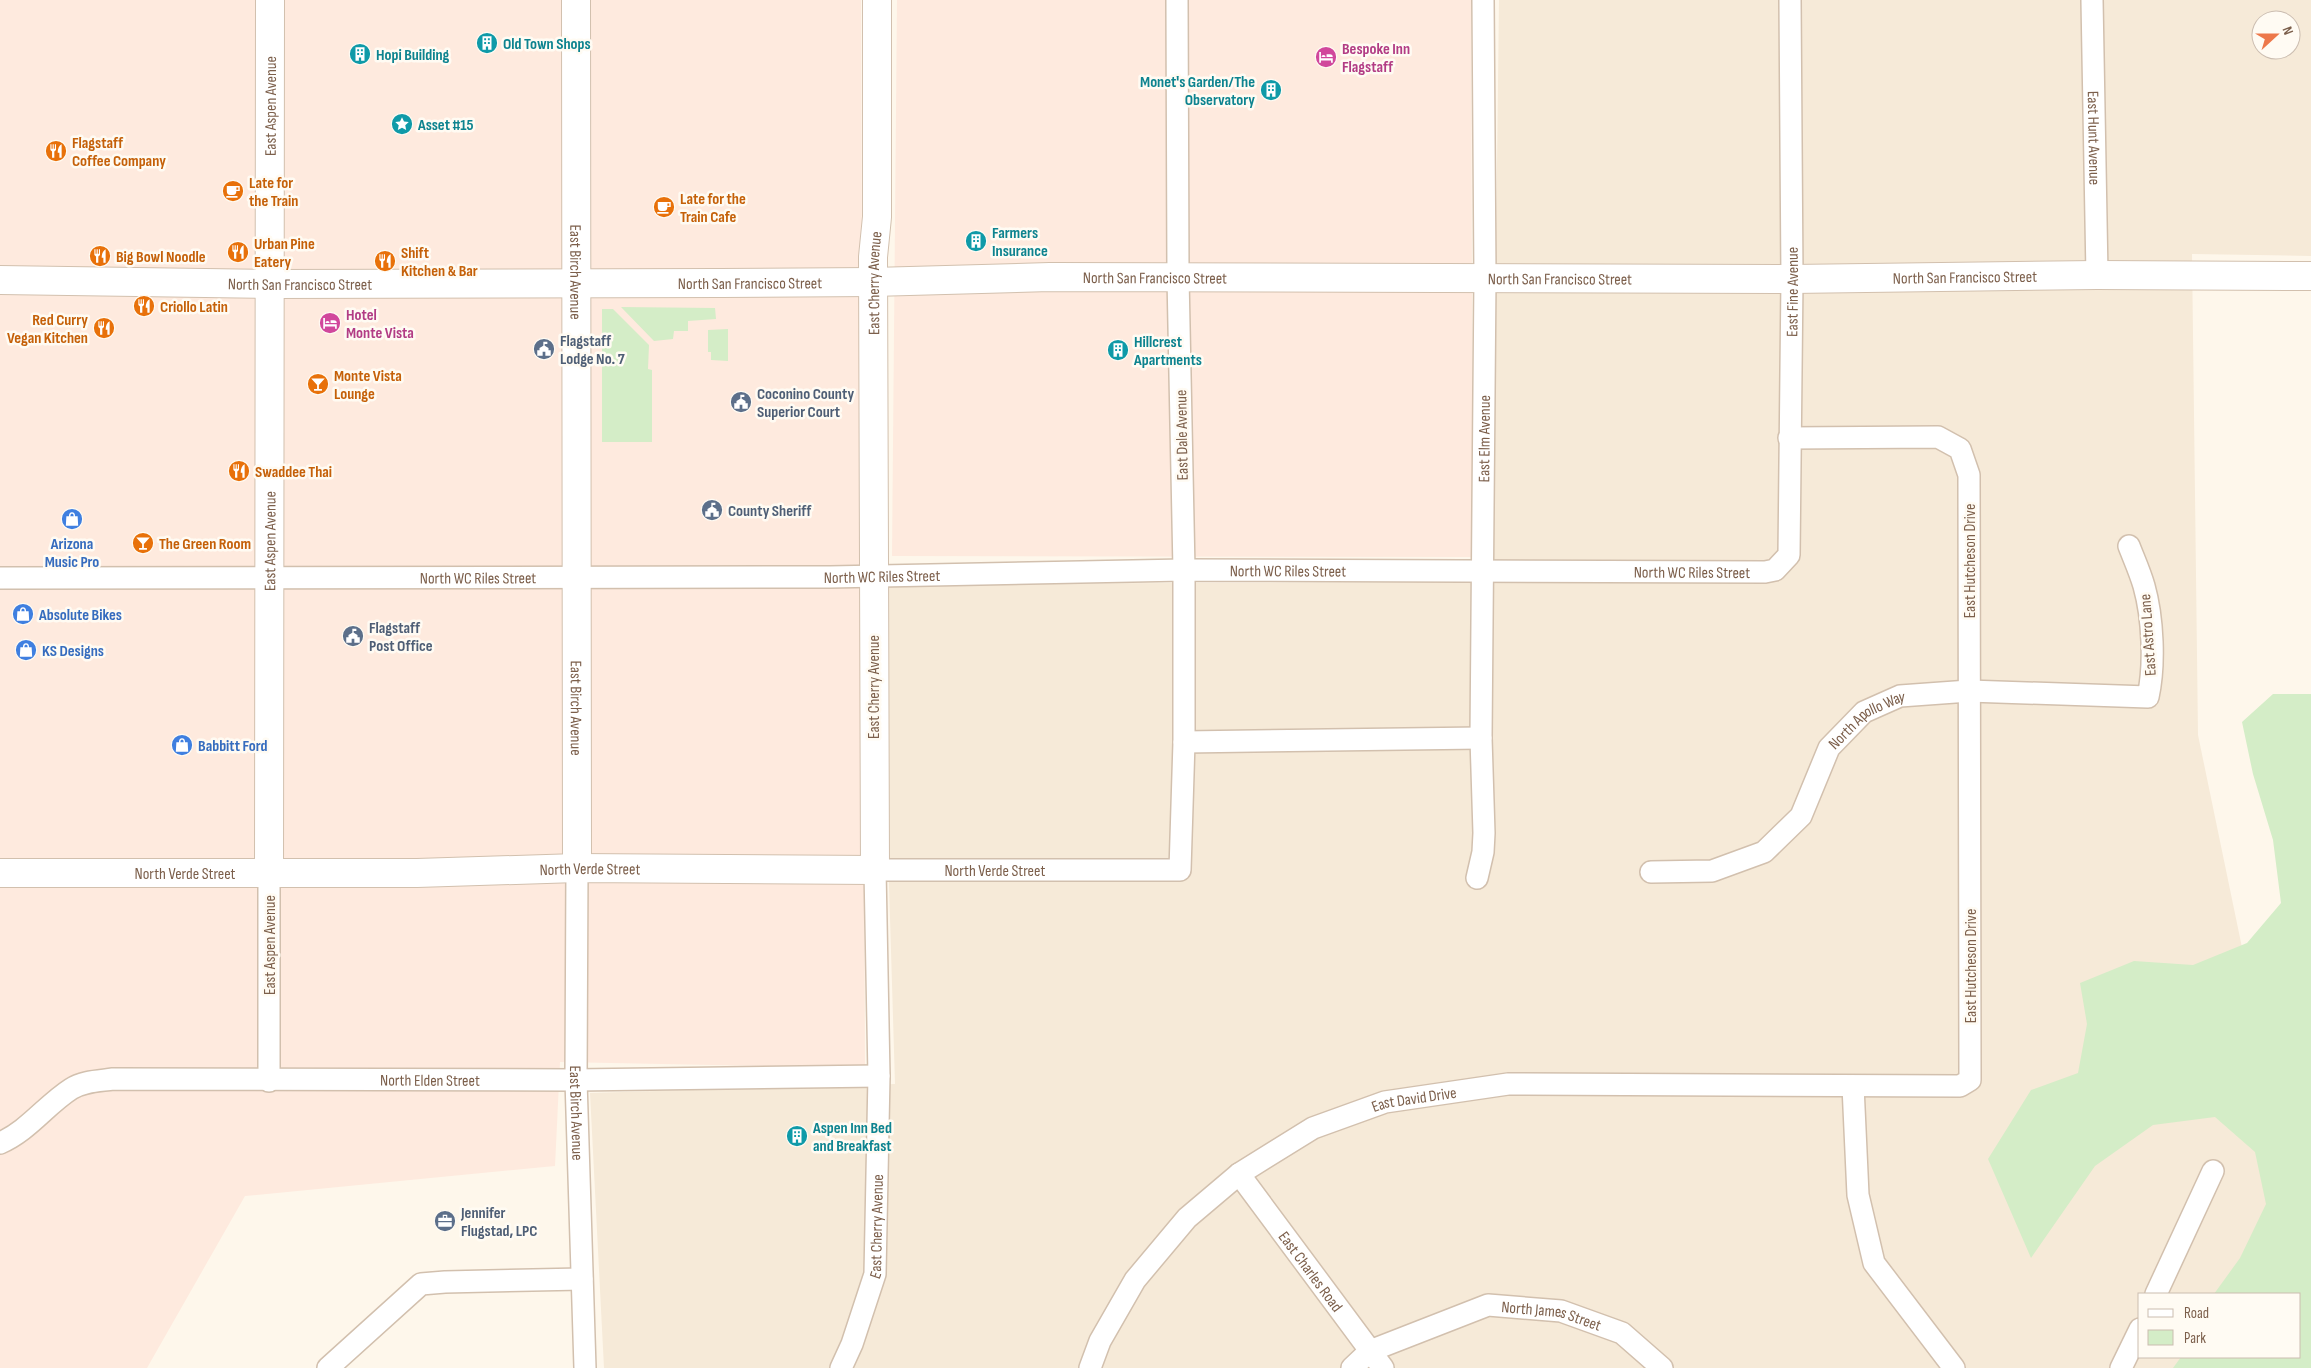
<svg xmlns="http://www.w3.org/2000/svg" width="2311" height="1368" font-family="'Sofia Sans Condensed',sans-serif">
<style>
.residential{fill:#f6ead8;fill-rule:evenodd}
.commercial{fill:#feeade}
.green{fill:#d4edc7}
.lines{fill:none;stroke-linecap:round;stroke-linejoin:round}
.minor-casing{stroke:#d2c0ae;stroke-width:24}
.tertiary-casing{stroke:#d2c0ae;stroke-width:30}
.minor{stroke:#fff;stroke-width:21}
.tertiary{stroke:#fff;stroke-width:28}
.labels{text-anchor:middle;stroke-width:5;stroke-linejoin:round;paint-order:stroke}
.culture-label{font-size:16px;font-weight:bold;fill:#0d838f;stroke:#fffbf3;text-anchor:start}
.hotel-label{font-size:16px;font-weight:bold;fill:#b23c85;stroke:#fffbf3;text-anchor:start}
.street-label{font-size:16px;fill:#7c5f4b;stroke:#fffbf3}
.food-label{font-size:16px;font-weight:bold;fill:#c56008;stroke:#fffbf3;text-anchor:start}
.service-label{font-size:16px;font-weight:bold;fill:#4e5e75;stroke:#fffbf3;text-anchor:start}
.shop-label{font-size:16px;font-weight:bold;fill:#366cbe;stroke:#fffbf3;text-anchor:start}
</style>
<rect width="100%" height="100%" fill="#fef7eb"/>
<!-- residential -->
<path class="residential" d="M1499 0H2311V256L2192 254 2198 735 2303 1242 2296 1294H2140V1357H2275L2270 1368H604L590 1093 895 1084 880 584 1492 582ZM2261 20H2291V50H2261Z"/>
<!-- commercial -->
<g class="commercial">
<path d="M0 0H861L865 1068 560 1062 555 1166 245 1196 147 1368H0Z"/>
<path d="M897 0H1471L1473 557 892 556Z"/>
</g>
<!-- green -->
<g class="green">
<path d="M621 307 715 308 716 319 688 321V331H674L673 339 654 341Z"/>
<path d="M602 309H613L649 345 648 369 652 370V442H602Z"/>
<path d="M728 329V361L711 360V352H708V330Z"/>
<path d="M2273 694H2311V1368H2173L2181 1357H2300V1294H2214L2240 1258 2266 1204 2255 1152 2215 1117 2153 1125 2095 1166 2031 1258 1988 1159 2031 1090 2078 1073 2087 1024 2080 983 2134 961 2193 965 2247 943 2281 903 2273 840 2253 774 2242 722Z"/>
</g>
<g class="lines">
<!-- minor casing -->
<g class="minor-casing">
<g id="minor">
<path id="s1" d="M2092 0 2097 275"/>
<path id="s2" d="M0 578 830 577 1184 570 1765 572 1775 570 1789 555 1792 279 1790 0"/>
<path d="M1184 742 1481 738"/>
<path id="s3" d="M577 868 576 1080 585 1368"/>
<path id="s4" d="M1651 872 1712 871 1764 852 1801 816 1829 748 1864 712 1900 696 1969 691 2148 697C2155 665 2153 618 2144 586 2140 572 2134 559 2129 546"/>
<path id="s5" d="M1477 878 1483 852 1484 833 1481 738 1485 277 1483 0"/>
<path d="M269 1081V872"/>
<path d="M1853 1086 1858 1195 1874 1263 1954 1368"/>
<path id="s6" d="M0 1143C28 1131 46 1105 71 1089 83 1081 99 1081 113 1079L576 1080 879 1076"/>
<path id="s7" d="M1239 1174 1383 1368"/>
<path d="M2156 1294 2213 1171"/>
<path d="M328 1368 421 1284 445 1282 582 1279"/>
<path id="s8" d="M841 1368 852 1344 875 1274 879 1076 875 870H1180L1184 742V570L1178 277 1177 0"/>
<path id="s9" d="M1090 1368 1100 1341 1135 1280 1187 1218 1239 1174 1313 1128 1385 1102 1508 1084 1960 1086 1970 1080 1969 475 1960 449 1938 437 1789 438"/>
<path id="s10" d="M1352 1368 1370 1351 1488 1305 1561 1311 1622 1333 1662 1368"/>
<path d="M2121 1368 2140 1329"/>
</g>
</g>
<!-- tertiary casing -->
<g class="tertiary-casing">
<g id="tertiary">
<path id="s11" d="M576 0 577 868"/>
<path id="s12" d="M0 280 270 284 720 283 873 282 1050 277 1792 279 2097 275 2311 276"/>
<path id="s13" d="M269 872 270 0"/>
<path id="s14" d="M0 873H417L577 868 875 870 873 257 877 217V0"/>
</g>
</g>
<!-- minor -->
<use href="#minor" class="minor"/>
<!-- tertiary -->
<use href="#tertiary" class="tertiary"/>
</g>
<!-- icons -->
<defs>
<g id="building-disc" transform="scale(1.125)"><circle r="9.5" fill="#0f9aa8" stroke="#fffbf3"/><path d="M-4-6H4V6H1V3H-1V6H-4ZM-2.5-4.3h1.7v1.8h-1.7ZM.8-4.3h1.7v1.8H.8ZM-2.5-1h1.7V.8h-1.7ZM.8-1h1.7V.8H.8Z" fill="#fff"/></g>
<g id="hotel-disc" transform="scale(1.125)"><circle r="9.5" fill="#d1479c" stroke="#fffbf3"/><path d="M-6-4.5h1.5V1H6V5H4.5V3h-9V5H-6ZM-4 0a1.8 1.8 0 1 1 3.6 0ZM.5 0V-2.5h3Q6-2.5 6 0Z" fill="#fff"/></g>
<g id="sight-disc" transform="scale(1.125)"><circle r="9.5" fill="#0f9aa8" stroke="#fffbf3"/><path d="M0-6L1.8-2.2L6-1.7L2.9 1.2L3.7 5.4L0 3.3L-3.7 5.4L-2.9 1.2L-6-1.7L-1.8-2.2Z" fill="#fff"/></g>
<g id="restaurant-disc" transform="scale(1.125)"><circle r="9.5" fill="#e8710a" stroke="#fffbf3"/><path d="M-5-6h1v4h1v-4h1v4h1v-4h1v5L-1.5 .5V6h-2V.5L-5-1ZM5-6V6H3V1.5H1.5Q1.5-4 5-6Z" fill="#fff"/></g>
<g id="cafe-disc" transform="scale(1.125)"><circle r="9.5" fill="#e8710a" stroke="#fffbf3"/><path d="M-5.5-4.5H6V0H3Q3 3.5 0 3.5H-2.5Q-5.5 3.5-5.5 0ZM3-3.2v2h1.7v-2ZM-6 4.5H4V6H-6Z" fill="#fff"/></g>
<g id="civic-disc" transform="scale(1.125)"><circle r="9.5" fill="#5c6f8a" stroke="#fffbf3"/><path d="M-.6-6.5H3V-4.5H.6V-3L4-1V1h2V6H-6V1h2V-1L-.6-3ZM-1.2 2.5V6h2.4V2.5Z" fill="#fff"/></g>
<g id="bar-disc" transform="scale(1.125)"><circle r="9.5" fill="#e8710a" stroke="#fffbf3"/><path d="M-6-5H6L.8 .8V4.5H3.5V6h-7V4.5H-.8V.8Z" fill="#fff"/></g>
<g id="shop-disc" transform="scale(1.125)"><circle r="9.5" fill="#3f7fe0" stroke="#fffbf3"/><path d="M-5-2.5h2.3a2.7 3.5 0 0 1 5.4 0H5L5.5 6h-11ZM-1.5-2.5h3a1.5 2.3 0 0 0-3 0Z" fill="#fff"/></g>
<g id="office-disc" transform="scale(1.125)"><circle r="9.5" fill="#5c6f8a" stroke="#fffbf3"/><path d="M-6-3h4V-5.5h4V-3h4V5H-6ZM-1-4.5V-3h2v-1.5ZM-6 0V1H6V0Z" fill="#fff"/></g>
</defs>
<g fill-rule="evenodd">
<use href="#building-disc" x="487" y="43"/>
<use href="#building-disc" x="360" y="54"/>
<use href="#hotel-disc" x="1326" y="57"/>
<use href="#building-disc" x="1271" y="90"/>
<use href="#sight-disc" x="402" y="124"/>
<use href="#restaurant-disc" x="56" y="151"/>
<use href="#cafe-disc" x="233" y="191"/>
<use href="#cafe-disc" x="664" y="207"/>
<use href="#building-disc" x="976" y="241"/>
<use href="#restaurant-disc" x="238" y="252"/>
<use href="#restaurant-disc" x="100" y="256"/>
<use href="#restaurant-disc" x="385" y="261"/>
<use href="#restaurant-disc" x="144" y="306"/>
<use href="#hotel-disc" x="330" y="323"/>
<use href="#restaurant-disc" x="104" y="328"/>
<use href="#civic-disc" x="544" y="349"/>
<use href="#building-disc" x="1118" y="350"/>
<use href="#bar-disc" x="318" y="384"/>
<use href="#civic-disc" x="741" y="402"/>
<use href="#restaurant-disc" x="239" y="471"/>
<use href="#civic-disc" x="712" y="510"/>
<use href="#shop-disc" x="72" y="519"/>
<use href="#bar-disc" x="143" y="543"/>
<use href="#shop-disc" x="23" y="614"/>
<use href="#civic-disc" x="353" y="636"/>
<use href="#shop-disc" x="26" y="650"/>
<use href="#shop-disc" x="182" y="745"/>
<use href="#building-disc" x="797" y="1136"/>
<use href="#office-disc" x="445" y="1221"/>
</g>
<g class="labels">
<!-- culture labels -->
<g class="culture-label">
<text x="503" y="49">Old Town Shops</text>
<text x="376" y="60">Hopi Building</text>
<text x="1255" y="87" text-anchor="end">Monet's Garden/The<tspan x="1255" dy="18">Observatory</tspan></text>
<text x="418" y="130">Asset #15</text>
<text x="992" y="238">Farmers<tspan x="992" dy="18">Insurance</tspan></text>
<text x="1134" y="347">Hillcrest<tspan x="1134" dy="18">Apartments</tspan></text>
<text x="813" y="1133">Aspen Inn Bed<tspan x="813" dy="18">and Breakfast</tspan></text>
</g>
<!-- hotel labels -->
<g class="hotel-label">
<text x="1342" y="54">Bespoke Inn<tspan x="1342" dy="18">Flagstaff</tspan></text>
<text x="346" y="320">Hotel<tspan x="346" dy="18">Monte Vista</tspan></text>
</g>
<!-- street labels -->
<g class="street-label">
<text dy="6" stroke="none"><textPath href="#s13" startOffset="766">East Aspen Avenue</textPath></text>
<text dy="6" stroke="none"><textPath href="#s1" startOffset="138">East Hunt Avenue</textPath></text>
<text dy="6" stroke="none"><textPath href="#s11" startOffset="272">East Birch Avenue</textPath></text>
<text dy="6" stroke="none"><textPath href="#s12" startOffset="1155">North San Francisco Street</textPath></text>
<text dy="6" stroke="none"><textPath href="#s12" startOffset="1965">North San Francisco Street</textPath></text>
<text dy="6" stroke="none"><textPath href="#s12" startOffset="1560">North San Francisco Street</textPath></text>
<text dy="6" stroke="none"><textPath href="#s14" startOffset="1462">East Cherry Avenue</textPath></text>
<text dy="6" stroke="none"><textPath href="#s12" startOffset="300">North San Francisco Street</textPath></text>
<text dy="6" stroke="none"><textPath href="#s12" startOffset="750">North San Francisco Street</textPath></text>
<text dy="6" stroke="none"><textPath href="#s2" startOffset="2059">East Fine Avenue</textPath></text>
<text transform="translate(1181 435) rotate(-91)" y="6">East Dale Avenue</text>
<text dy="6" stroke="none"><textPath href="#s5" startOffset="440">East Elm Avenue</textPath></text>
<text dy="6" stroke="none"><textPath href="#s13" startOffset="331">East Aspen Avenue</textPath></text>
<text transform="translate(1969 561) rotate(-90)" y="6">East Hutcheson Drive</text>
<text dy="6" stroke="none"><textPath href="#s2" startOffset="1288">North WC Riles Street</textPath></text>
<text dy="6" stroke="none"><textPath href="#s2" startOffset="1692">North WC Riles Street</textPath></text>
<text dy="6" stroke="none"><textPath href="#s2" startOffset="882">North WC Riles Street</textPath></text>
<text dy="6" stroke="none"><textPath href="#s2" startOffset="478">North WC Riles Street</textPath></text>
<text transform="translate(2147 635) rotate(-94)" y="6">East Astro Lane</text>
<text transform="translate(873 687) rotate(-90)" y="6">East Cherry Avenue</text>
<text dy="6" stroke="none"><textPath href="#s11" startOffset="708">East Birch Avenue</textPath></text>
<text dy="6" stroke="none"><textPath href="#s4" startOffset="290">North Apollo Way</textPath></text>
<text dy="6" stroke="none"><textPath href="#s14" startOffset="590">North Verde Street</textPath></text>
<text dy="6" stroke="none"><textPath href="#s8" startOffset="624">North Verde Street</textPath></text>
<text dy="6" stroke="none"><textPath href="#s14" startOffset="185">North Verde Street</textPath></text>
<text transform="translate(269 945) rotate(-90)" y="6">East Aspen Avenue</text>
<text transform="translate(1970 966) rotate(-90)" y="6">East Hutcheson Drive</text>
<text dy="6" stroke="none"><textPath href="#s6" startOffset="450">North Elden Street</textPath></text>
<text dy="6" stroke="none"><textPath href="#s9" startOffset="441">East David Drive</textPath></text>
<text dy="6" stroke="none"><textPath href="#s3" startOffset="245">East Birch Avenue</textPath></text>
<text dy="6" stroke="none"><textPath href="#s8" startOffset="148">East Cherry Avenue</textPath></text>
<text dy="6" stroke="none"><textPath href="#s7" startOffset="121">East Charles Road</textPath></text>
<text dy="6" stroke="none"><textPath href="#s10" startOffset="216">North James Street</textPath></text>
</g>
<!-- food labels -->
<g class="food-label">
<text x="72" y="148">Flagstaff<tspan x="72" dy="18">Coffee Company</tspan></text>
<text x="249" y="188">Late for<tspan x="249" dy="18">the Train</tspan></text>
<text x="680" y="204">Late for the<tspan x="680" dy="18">Train Cafe</tspan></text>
<text x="254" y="249">Urban Pine<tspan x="254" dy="18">Eatery</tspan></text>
<text x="401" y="258">Shift<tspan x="401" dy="18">Kitchen &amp; Bar</tspan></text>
<text x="116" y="262">Big Bowl Noodle</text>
<text x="160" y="312">Criollo Latin</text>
<text x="88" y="325" text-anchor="end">Red Curry<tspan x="88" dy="18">Vegan Kitchen</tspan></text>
<text x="334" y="381">Monte Vista<tspan x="334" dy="18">Lounge</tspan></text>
<text x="255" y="477">Swaddee Thai</text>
<text x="159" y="549">The Green Room</text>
</g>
<!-- service labels -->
<g class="service-label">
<text x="560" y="346">Flagstaff<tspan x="560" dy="18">Lodge No. 7</tspan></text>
<text x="757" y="399">Coconino County<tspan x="757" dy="18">Superior Court</tspan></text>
<text x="728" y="516">County Sheriff</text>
<text x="369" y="633">Flagstaff<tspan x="369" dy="18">Post Office</tspan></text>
<text x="461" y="1218">Jennifer<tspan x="461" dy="18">Flugstad, LPC</tspan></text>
</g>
<!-- shop labels -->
<g class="shop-label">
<text x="72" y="549" text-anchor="middle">Arizona<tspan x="72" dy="18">Music Pro</tspan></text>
<text x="39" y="620">Absolute Bikes</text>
<text x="42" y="656">KS Designs</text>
<text x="198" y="751">Babbitt Ford</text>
</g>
</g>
<!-- legend -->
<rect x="2138" y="1293" width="162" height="65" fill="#fffbf3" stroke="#cbbdb0"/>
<rect x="2148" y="1309" width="25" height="8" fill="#ffffff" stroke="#cbbdb0"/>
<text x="2184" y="1318" font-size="15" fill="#7c5f4b">Road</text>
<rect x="2148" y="1330" width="25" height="15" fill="#d4edc7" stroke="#cbbdb0"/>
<text x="2184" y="1343" font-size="15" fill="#7c5f4b">Park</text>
<!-- north arrow -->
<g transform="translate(2276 35) rotate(69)"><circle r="24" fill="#fffbf3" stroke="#cbbdb0"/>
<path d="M0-4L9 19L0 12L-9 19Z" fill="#ed784a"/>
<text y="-8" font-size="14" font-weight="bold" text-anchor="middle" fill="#7c5f4b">N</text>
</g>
</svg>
